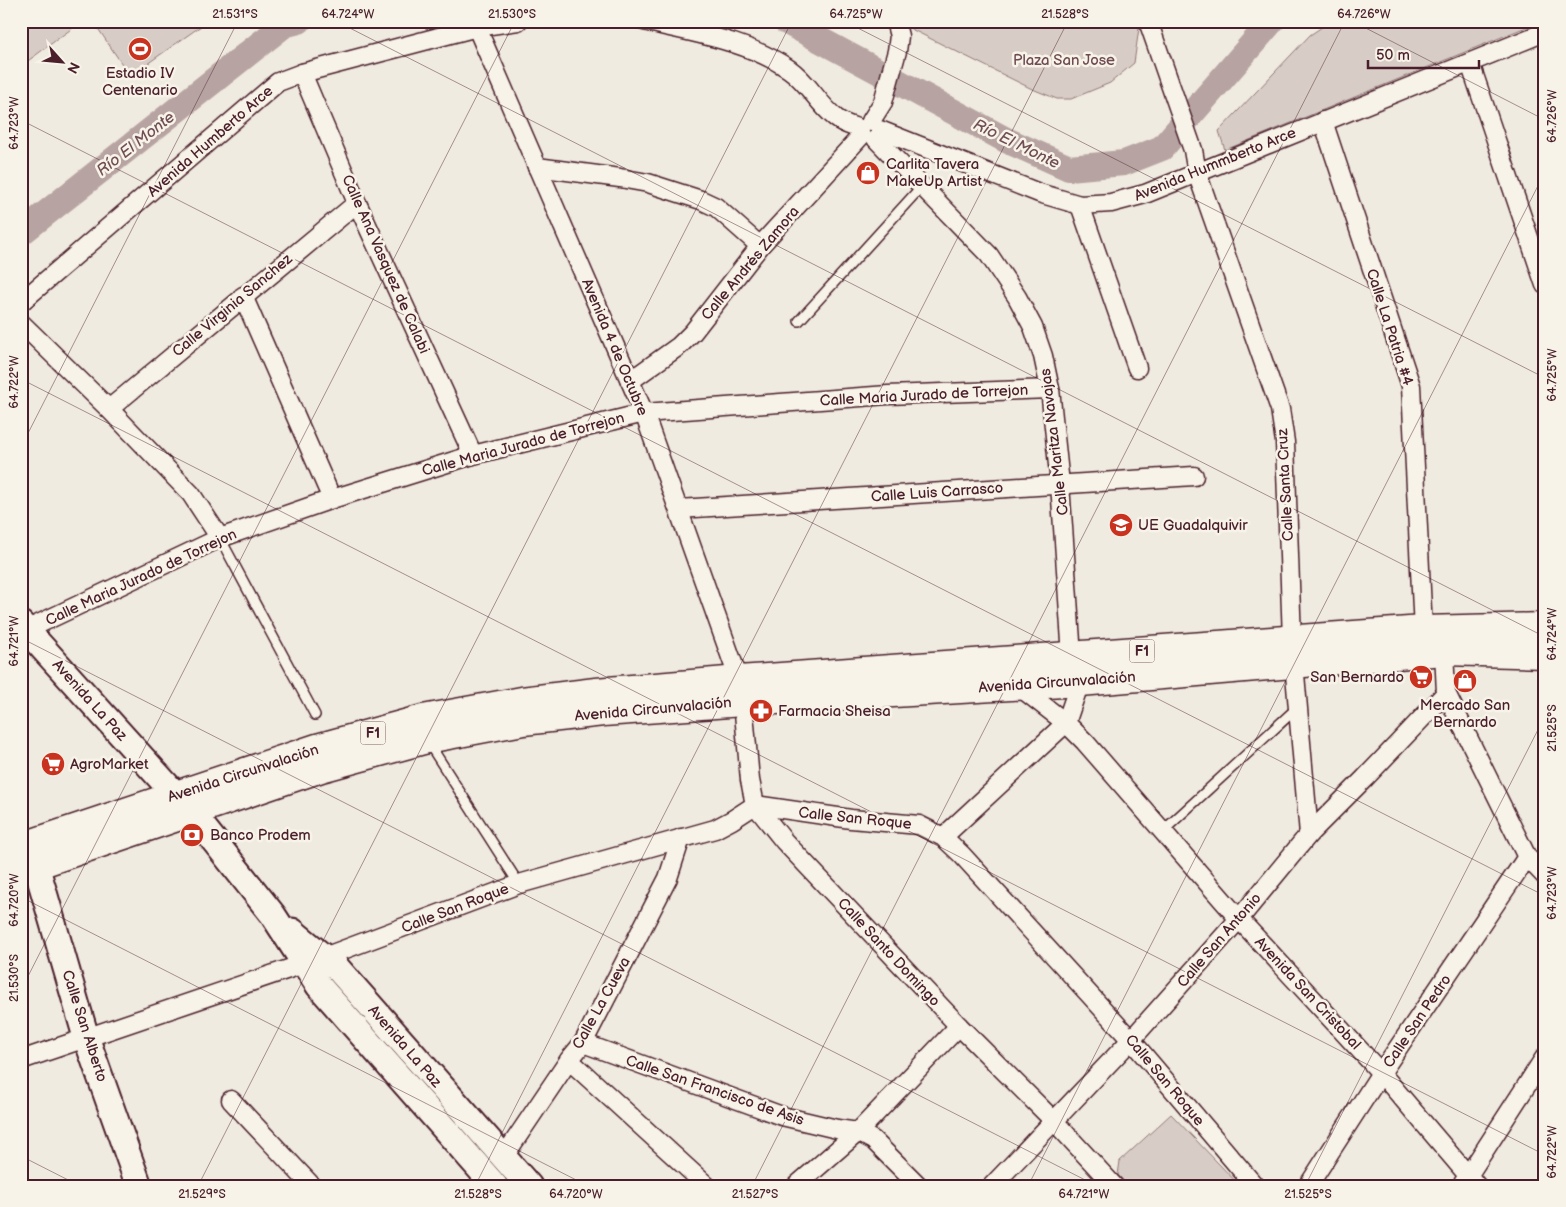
<svg xmlns="http://www.w3.org/2000/svg" width="1566" height="1207" font-family="'Balsamiq Sans',sans-serif">
<style>
.green{fill:#d8cdc6;stroke:#917678}
.lines{fill:none;stroke-linecap:round;stroke-linejoin:round}
.river{stroke:#b7a4a2;stroke-width:26}
.lane-casing{stroke:#4a1f2b;stroke-width:12}
.street-casing{stroke:#4a1f2b;stroke-width:21}
.secondary-casing{stroke:#4a1f2b;stroke-width:29}
.highway-casing{stroke:#4a1f2b;stroke-width:31}
.lane{stroke:#f7f3e8;stroke-width:9}
.street{stroke:#f7f3e8;stroke-width:18}
.secondary{stroke:#f7f3e8;stroke-width:25}
.highway{stroke:#f7f3e8;stroke-width:28}
.ticks{fill:none;stroke:#4a1f2b;stroke-width:1;stroke-opacity:0.45}
.labels{text-anchor:middle;stroke-width:5;stroke-linejoin:round;paint-order:stroke}
.shield{fill:#f7f3e8;stroke:#7e5f64;stroke-width:1}
.shield-label{font-size:14px;font-weight:bold;fill:#4a1f2b}
.park-label{font-size:15px;fill:#6e4a52;stroke:#f7f3e8}
.poi-label{font-size:15px;fill:#4a1f2b;stroke:#f7f3e8;text-anchor:start}
.street-label{font-size:15px;fill:#4a1f2b;stroke:#f7f3e8}
.water-label{font-size:16px;font-style:italic;fill:#704e55;stroke:#f7f3e8}
.neatline{fill:none;stroke:#4a1f2b;stroke-width:2}
.ticks-label{font-size:12px;text-anchor:middle;fill:#4a1f2b}
</style>
<rect width="100%" height="100%" fill="#f0ebe0"/>
<filter id="ink" filterUnits="userSpaceOnUse"><feTurbulence type="fractalNoise" baseFrequency=".02" numOctaves="2"/><feDisplacementMap in="SourceGraphic" scale="10" xChannelSelector="R" yChannelSelector="G"/><feConvolveMatrix kernelMatrix="1 2 1 2 8 2 1 2 1" color-interpolation-filters="sRGB"/></filter>
<g filter="url(#ink)">
<!-- green -->
<g class="green">
<path d="M21 21H82L21 66Z"/>
<path d="M93 21H208L130 76Z"/>
<path d="M905 21H1136L1139 28 1134 63 1110 83 1071 99H1057L1030 88 905 26Z"/>
<path d="M1331 21H1545V22L1531 25 1225 150 1219 131 1310 35Z"/>
<path d="M1171 1114 1240 1186H1129L1118 1175 1120 1161Z"/>
</g>
<g class="lines">
<!-- river -->
<g class="river">
<path d="M785 21 1006 140 1069 168 1124 163 1162 148 1272 21"/>
<path d="M21 233 284 25 299 21"/>
</g>
<!-- lane casing -->
<g class="lane-casing">
<g id="lane">
<path d="M799 321 922 186"/>
<path d="M220 538 315 715"/>
<path d="M428 742 519 884"/>
<path d="M1163 831 1298 707"/>
</g>
</g>
<!-- street casing -->
<g class="street-casing">
<g id="street">
<path d="M474 21 644 413 739 680 743 702 750 780 755 805 784 841 959 1026 1054 1121 1114 1186"/>
<path d="M644 21C693 33 746 40 789 69 808 82 818 104 836 118 843 124 852 126 860 129"/>
<path d="M1148 21 1193 150 1197 173 1280 409 1285 442 1292 640 1309 834"/>
<path d="M1470 63 1545 285"/>
<path d="M302 73 357 203 473 455"/>
<path d="M871 121 883 102 897 51 899 36 895 21"/>
<path d="M1323 121 1411 386 1423 630"/>
<path d="M880 130 1039 193 1080 205 1111 203 1145 194 1545 32"/>
<path d="M876 139 989 255 1017 297 1033 327 1043 356 1050 389 1060 484 1072 656"/>
<path d="M537 167 620 178 648 183 701 200 716 207 760 246"/>
<path d="M1080 205 1137 368"/>
<path d="M243 296 332 499"/>
<path d="M21 302 278 82 302 73 477 27 518 21"/>
<path d="M21 323 109 409 191 494 220 538"/>
<path d="M630 381 679 346 693 332 760 246 861 136"/>
<path d="M109 409 357 203"/>
<path d="M679 509 1194 476"/>
<path d="M26 630 220 538 332 499 473 455 644 413 888 395 1050 389"/>
<path d="M1444 651 1446 693 1527 857 1545 876"/>
<path d="M1017 685 1066 723 1085 742 1239 919 1381 1073 1477 1186"/>
<path d="M943 837 1066 723 1080 682"/>
<path d="M583 1043 782 1116 837 1129 858 1132 873 1140 919 1186"/>
<path d="M21 1060 324 957 519 884 715 829 732 820 755 805 851 819 919 825 943 837 962 855 1131 1040 1255 1186"/>
<path d="M569 1060 707 1186"/>
<path d="M231 1100 312 1186"/>
<path d="M503 1158 569 1060 583 1043 668 878 681 838"/>
<path d="M1462 1185 1545 1057"/>
<path d="M796 1186 858 1132 959 1026"/>
<path d="M992 1186 1131 1040 1239 919 1309 834 1365 778 1446 693"/>
<path d="M1308 1186 1381 1073 1527 857"/>
</g>
</g>
<!-- secondary casing -->
<g class="secondary-casing">
<g id="secondary">
<path d="M21 624 192 813 273 915 319 986 495 1186"/>
<path d="M36 865 86 1037 139 1186"/>
<path d="M292 931 338 969 529 1186"/>
</g>
</g>
<!-- highway casing -->
<g class="highway-casing">
<g id="highway">
<path d="M21 847 317 748 423 719 522 701 596 692 739 680 1423 630 1545 627"/>
<path d="M21 870 321 768 427 739 523 721 603 712 743 702 1080 682 1444 651 1545 654"/>
</g>
</g>
<!-- lane -->
<use href="#lane" class="lane"/>
<!-- street -->
<use href="#street" class="street"/>
<!-- secondary -->
<use href="#secondary" class="secondary"/>
<!-- highway -->
<use href="#highway" class="highway"/>
</g>
</g>
<!-- ticks -->
<path class="ticks" d="M336 21 1545 637M844 21 1545 378M1352 21 1545 120M21 120 1545 896M21 379 1545 1155M21 447 238 21M21 638 1097 1186M21 897 588 1186M21 990 515 21M21 1156 80 1186M198 1186 792 21M475 1186 1068 21M752 1186 1345 21M1028 1186 1545 172M1305 1186 1545 716"/>
<!-- icons -->
<defs>
<g id="stadium-disc" transform="scale(1.25)"><circle r="9.5" fill="#c8321e" stroke="#f7f3e8"/><path d="M0-5a6.5 5 0 1 0 0 10a6.5 5 0 1 0 0-10ZM-3.5-1.8h7v3.6h-7Z" fill="#fff"/></g>
<g id="shop-disc" transform="scale(1.25)"><circle r="9.5" fill="#c8321e" stroke="#f7f3e8"/><path d="M-5-2.5h2.3a2.7 3.5 0 0 1 5.4 0H5L5.5 6h-11ZM-1.5-2.5h3a1.5 2.3 0 0 0-3 0Z" fill="#fff"/></g>
<g id="school-disc" transform="scale(1.25)"><circle r="9.5" fill="#c8321e" stroke="#f7f3e8"/><path d="M0-5L7-2L0 1L-7-2ZM-4 1L0 2.5L4 1V4Q0 6-4 4Z" fill="#fff"/></g>
<g id="supermarket-disc" transform="scale(1.25)"><circle r="9.5" fill="#c8321e" stroke="#f7f3e8"/><path d="M-6-5.5h2.5l.6 2H6L4.5 2H-2.5L-4.4-4H-6ZM-1.5 3.2a1.3 1.3 0 1 0 .1 0ZM3 3.2a1.3 1.3 0 1 0 .1 0Z" fill="#fff"/></g>
<g id="pharmacy-disc" transform="scale(1.25)"><circle r="9.5" fill="#c8321e" stroke="#f7f3e8"/><path d="M-2-6h4v4h4v4h-4v4h-4v-4h-4v-4h4Z" fill="#fff"/></g>
<g id="bank-disc" transform="scale(1.25)"><circle r="9.5" fill="#c8321e" stroke="#f7f3e8"/><path d="M-6-4H6V4H-6ZM0-2.3a2.3 2.3 0 1 0 0 4.6a2.3 2.3 0 1 0 0-4.6Z" fill="#fff"/></g>
</defs>
<g fill-rule="evenodd">
<use href="#stadium-disc" x="140" y="49"/>
<use href="#shop-disc" x="868" y="173"/>
<use href="#school-disc" x="1121" y="525"/>
<use href="#supermarket-disc" x="1421" y="677"/>
<use href="#shop-disc" x="1465" y="681"/>
<use href="#pharmacy-disc" x="761" y="711"/>
<use href="#supermarket-disc" x="53" y="764"/>
<use href="#bank-disc" x="192" y="835"/>
</g>
<g class="labels">
<!-- shield labels -->
<g class="shield">
<rect x="1129.5" y="639.5" width="25" height="23" rx="4"/>
<rect x="360.5" y="721.5" width="25" height="23" rx="4"/>
</g>
<g class="shield-label">
<text x="1142" y="656">F1</text>
<text x="373" y="738">F1</text>
</g>
<!-- park labels -->
<g class="park-label">
<text x="1064" y="65">Plaza San Jose</text>
</g>
<!-- poi labels -->
<g class="poi-label">
<text x="140" y="78" text-anchor="middle">Estadio IV<tspan x="140" dy="17">Centenario</tspan></text>
<text x="886" y="169">Carlita Tavera<tspan x="886" dy="17">MakeUp Artist</tspan></text>
<text x="1138" y="530">UE Guadalquivir</text>
<text x="1404" y="682" text-anchor="end">San Bernardo</text>
<text x="1465" y="710" text-anchor="middle">Mercado San<tspan x="1465" dy="17">Bernardo</tspan></text>
<text x="778" y="716">Farmacia Sheisa</text>
<text x="70" y="769">AgroMarket</text>
<text x="210" y="840">Banco Prodem</text>
</g>
<!-- street labels -->
<g class="street-label">
<text transform="translate(210 141) rotate(-41)" y="5">Avenida Humberto Arce</text>
<text transform="translate(1215 164) rotate(-22)" y="5">Avenida Hummberto Arce</text>
<text transform="translate(750 263) rotate(-50)" y="5">Calle Andrés Zamora</text>
<text transform="translate(386 264) rotate(66)" y="5">Calle Ana Vasquez de Calabi</text>
<text transform="translate(232 305) rotate(-40)" y="5">Calle Virginia Sanchez</text>
<text transform="translate(1390 327) rotate(72)" y="5">Calle La Patria #4</text>
<text transform="translate(615 347) rotate(67)" y="5">Avenida 4 de Octubre</text>
<text transform="translate(924 395) rotate(-3)" y="5">Calle Maria Jurado de Torrejon</text>
<text transform="translate(1054 442) rotate(-97)" y="5">Calle Maritza Navajas</text>
<text transform="translate(523 444) rotate(-15)" y="5">Calle Maria Jurado de Torrejon</text>
<text transform="translate(1285 485) rotate(-93)" y="5">Calle Santa Cruz</text>
<text transform="translate(937 492) rotate(-4)" y="5">Calle Luis Carrasco</text>
<text transform="translate(141 577) rotate(-25)" y="5">Calle Maria Jurado de Torrejon</text>
<text transform="translate(1057 682) rotate(-4)" y="5">Avenida Circunvalación</text>
<text transform="translate(90 700) rotate(48)" y="5">Avenida La Paz</text>
<text transform="translate(653 709) rotate(-5)" y="5">Avenida Circunvalación</text>
<text transform="translate(243 773) rotate(-18)" y="5">Avenida Circunvalación</text>
<text transform="translate(855 818) rotate(6)" y="5">Calle San Roque</text>
<text transform="translate(455 908) rotate(-21)" y="5">Calle San Roque</text>
<text transform="translate(1219 940) rotate(-49)" y="5">Calle San Antonio</text>
<text transform="translate(889 952) rotate(47)" y="5">Calle Santo Domingo</text>
<text transform="translate(1308 993) rotate(47)" y="5">Avenida San Cristobal</text>
<text transform="translate(601 1003) rotate(-61)" y="5">Calle La Cueva</text>
<text transform="translate(1417 1021) rotate(-56)" y="5">Calle San Pedro</text>
<text transform="translate(85 1026) rotate(72)" y="5">Calle San Alberto</text>
<text transform="translate(405 1046) rotate(49)" y="5">Avenida La Paz</text>
<text transform="translate(1165 1080) rotate(50)" y="5">Calle San Roque</text>
<text transform="translate(715 1090) rotate(19)" y="5">Calle San Francisco de Asis</text>
</g>
<!-- water labels -->
<g class="water-label">
<text transform="translate(135 143) rotate(-38)" y="6">Río El Monte</text>
<text transform="translate(1017 143) rotate(26)" y="6">Río El Monte</text>
</g>
</g>
<!-- margin -->
<rect width="1566" height="1207" fill="none" stroke="#f7f3e8" stroke-width="55"/>
<!-- north arrow -->
<g transform="translate(62 62) rotate(117)" stroke="#f7f3e8" stroke-width="4" paint-order="stroke">
<path d="M0-4L9 19L0 12L-9 19Z" fill="#4a1f2b"/>
<text y="-8" font-size="14" font-weight="bold" text-anchor="middle" fill="#4a1f2b">N</text>
</g>
<!-- scale -->
<path d="M1368 60v8h111v-8" fill="none" stroke="#4a1f2b" stroke-width="2.5"/>
<text x="1376" y="60" font-size="15" fill="#4a1f2b" stroke="#f7f3e8" stroke-width="4" paint-order="stroke">50 m</text>
<rect x="28" y="28" width="1510" height="1152" class="neatline"/>
<g class="ticks-label">
<text x="235" y="18">21.531°S</text>
<text x="348" y="18">64.724°W</text>
<text x="512" y="18">21.530°S</text>
<text x="856" y="18">64.725°W</text>
<text x="1065" y="18">21.528°S</text>
<text x="1364" y="18">64.726°W</text>
<text transform="translate(1552 116) rotate(-90)" y="4">64.726°W</text>
<text transform="translate(14 123) rotate(-90)" y="4">64.723°W</text>
<text transform="translate(1552 375) rotate(-90)" y="4">64.725°W</text>
<text transform="translate(14 382) rotate(-90)" y="4">64.722°W</text>
<text transform="translate(1552 634) rotate(-90)" y="4">64.724°W</text>
<text transform="translate(14 641) rotate(-90)" y="4">64.721°W</text>
<text transform="translate(1552 728) rotate(-90)" y="4">21.525°S</text>
<text transform="translate(1552 893) rotate(-90)" y="4">64.723°W</text>
<text transform="translate(14 900) rotate(-90)" y="4">64.720°W</text>
<text transform="translate(14 978) rotate(-90)" y="4">21.530°S</text>
<text transform="translate(1552 1152) rotate(-90)" y="4">64.722°W</text>
<text x="202" y="1198">21.529°S</text>
<text x="478" y="1198">21.528°S</text>
<text x="576" y="1198">64.720°W</text>
<text x="755" y="1198">21.527°S</text>
<text x="1084" y="1198">64.721°W</text>
<text x="1308" y="1198">21.525°S</text>
</g>
</svg>
